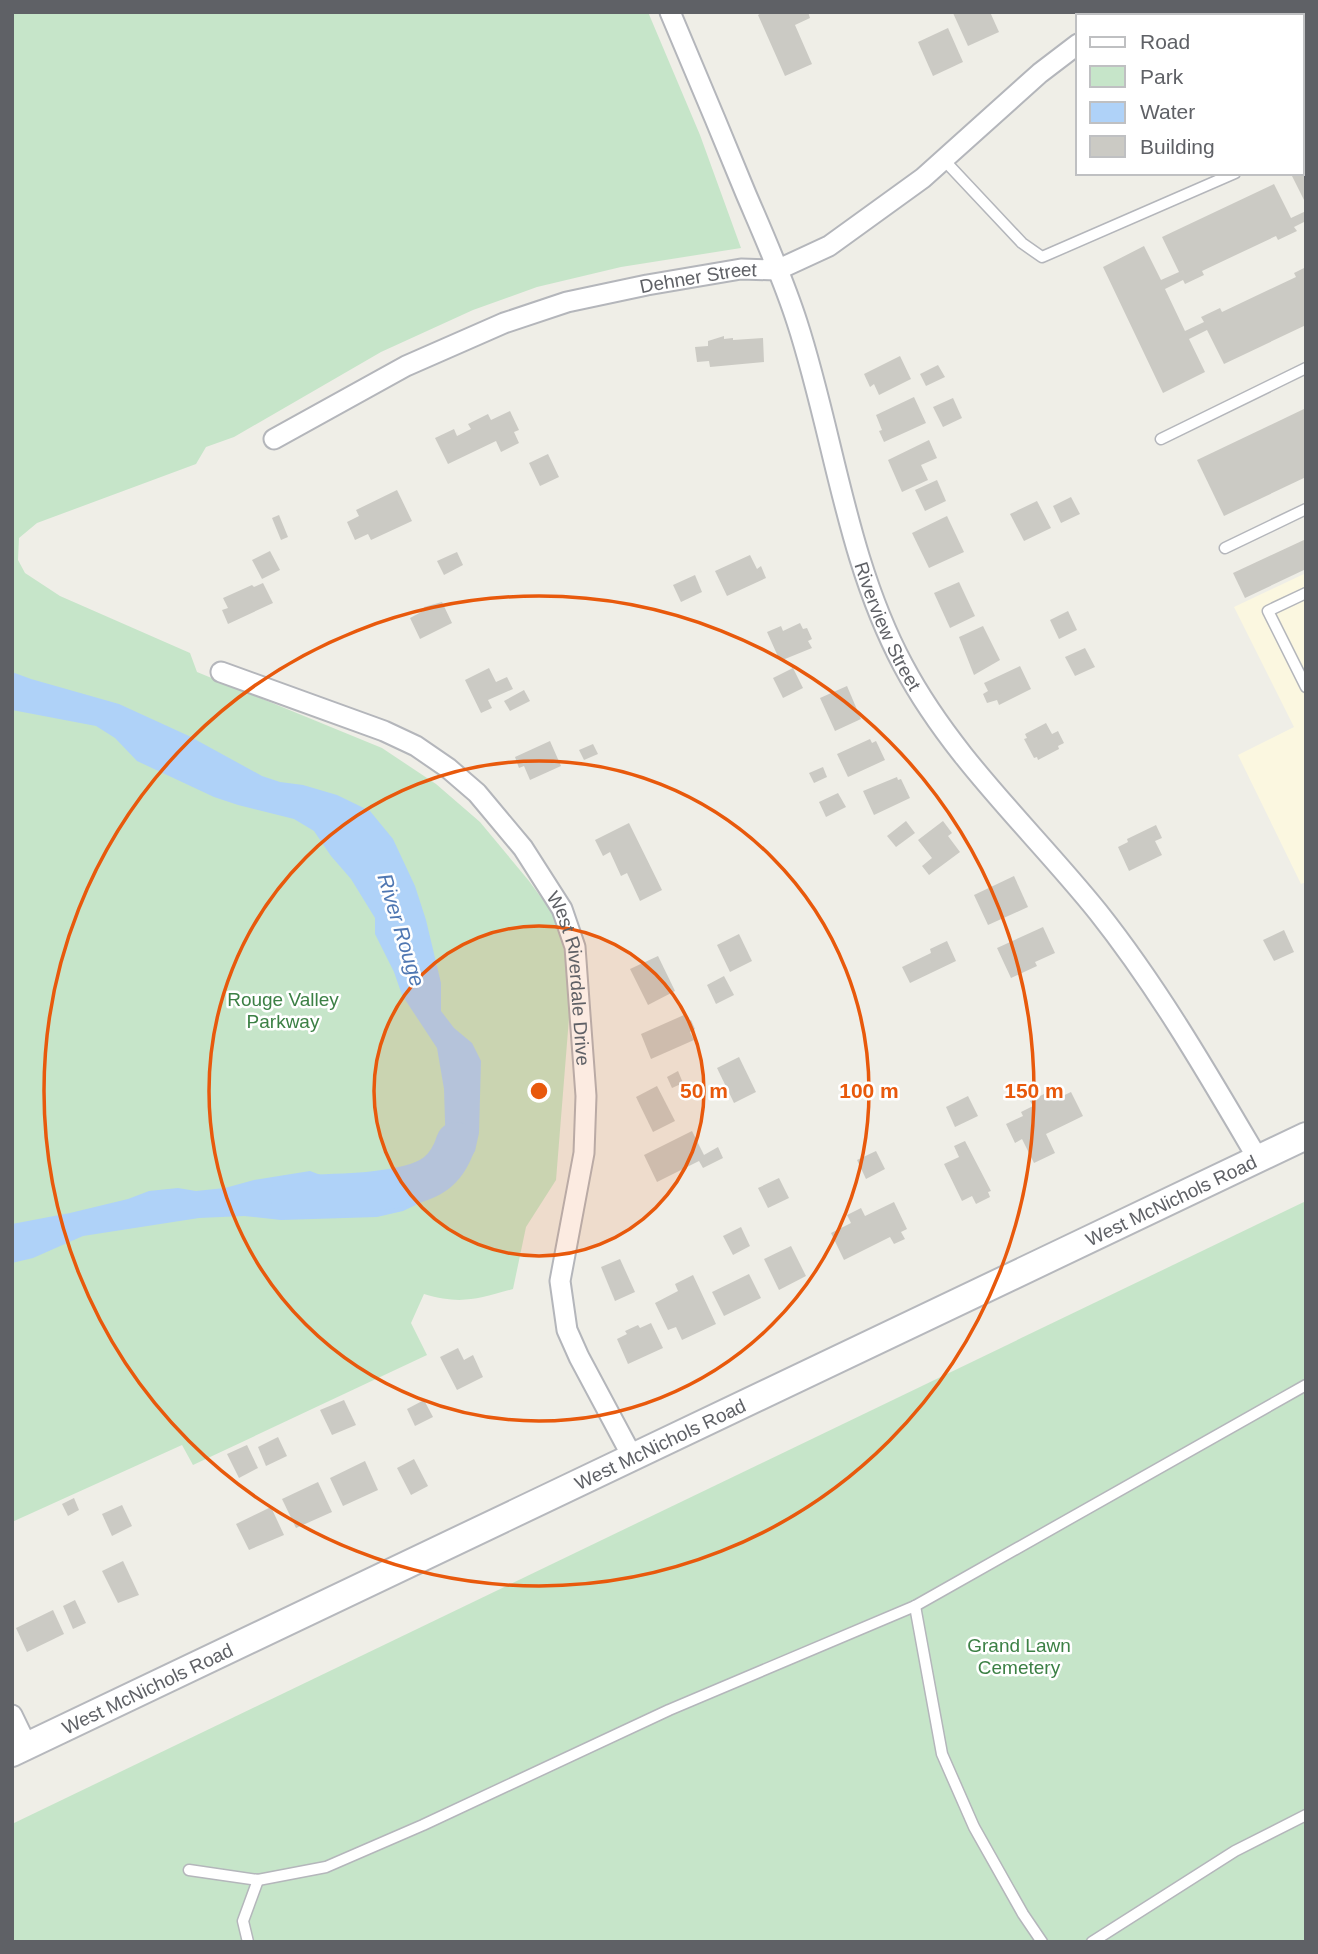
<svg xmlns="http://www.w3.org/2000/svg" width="1318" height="1954" font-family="Helvetica,sans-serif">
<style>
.commercial{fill:#fbf7e0}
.green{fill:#c6e5c9}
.water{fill:#afd2f8}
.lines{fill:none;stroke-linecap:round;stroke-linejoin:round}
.river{stroke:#afd2f8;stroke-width:40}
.building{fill:#cbcac4}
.service-casing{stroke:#b4b6bb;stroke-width:13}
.minor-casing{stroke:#b4b6bb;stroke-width:23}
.secondary-casing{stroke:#b6b8bd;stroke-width:30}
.service{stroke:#fff;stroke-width:10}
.minor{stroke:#fff;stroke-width:19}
.secondary{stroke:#fff;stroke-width:26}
.ring{fill:none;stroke:#e8590c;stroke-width:3.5}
.labels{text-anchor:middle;stroke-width:5;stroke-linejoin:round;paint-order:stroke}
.street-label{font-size:19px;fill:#5f6166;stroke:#fff}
.park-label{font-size:19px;fill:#3c8045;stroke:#fff}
.water-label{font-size:21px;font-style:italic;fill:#4f77b2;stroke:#fff}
.centre{fill:#e8590c;stroke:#fff;stroke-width:3.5}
.ring-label{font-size:21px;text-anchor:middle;font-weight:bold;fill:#e8590c;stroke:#fff;stroke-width:5;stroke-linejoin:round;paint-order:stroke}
</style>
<rect width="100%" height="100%" fill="#efeee7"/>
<!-- commercial -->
<path class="commercial" d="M1306 573V882L1301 884 1238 755 1294 727 1234 607Z"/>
<!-- green -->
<g class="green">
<path d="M12 12H648L700 135 741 248 621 267 537 287 473 310 381 352 234 437 206 447 196 464 37 523 19 538 18 560 25 573 60 596 190 653 197 672 382 748 436 784 480 822 529 881 557 919 568 969 569 1018 556 1180 526 1227 513 1289C477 1299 461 1305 424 1294L411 1323 427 1355 193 1465 182 1445 12 1522Z"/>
<path d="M1306 1201V1942H12V1824Z"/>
</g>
<!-- water -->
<path class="water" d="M12 672 31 679 119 704 189 736 262 776 280 782 303 785 337 795 370 811 393 839 415 886 426 920 441 983V1011L454 1028 472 1043 481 1061 479 1133 475 1151 461 1173 422 1202 403 1211 377 1217 281 1220 244 1216 199 1218 83 1236 33 1258 12 1263V1224L70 1213 128 1199 149 1191 178 1188 196 1191 225 1188 254 1180 310 1171 326 1177 338 1190 359 1201 385 1202 409 1191 439 1165 446 1153 444 1089 437 1048 402 995 394 972 375 934V918L351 879 331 856 314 831 294 819 238 805 214 797 137 761 115 738 96 726 12 710Z"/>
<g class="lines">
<!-- river -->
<path class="river" d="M290 1195C327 1194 406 1195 435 1174 446 1166 452 1155 456 1142"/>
</g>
<!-- building -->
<g class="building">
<path d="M763 12H808L810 18 795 25 812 64 785 76 758 15Z"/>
<path d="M956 12H990L999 32 968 46 953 13Z"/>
<path d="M948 28 963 62 933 76 918 42Z"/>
<path d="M1306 170V204L1292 176Z"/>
<path d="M1274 184 1291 218 1306 211V221L1294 227 1297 231 1278 240 1276 236 1202 271 1204 275 1185 284 1183 280 1165 289 1185 331 1204 322 1201 317 1220 308 1222 312 1296 277 1294 273 1306 267V325L1224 364 1207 330 1189 339 1205 372 1163 393 1103 267 1144 246 1161 280 1179 272 1162 237Z"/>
<path d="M724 336V339L733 338V340L763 338 764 362 710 367 709 361 697 362 695 347 708 346V341Z"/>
<path d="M900 356 911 379 879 395 874 384 870 387 864 374Z"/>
<path d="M938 365 945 377 926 386 920 374Z"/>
<path d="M914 397 926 423 884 442 879 431 882 430 876 415Z"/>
<path d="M953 398 962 418 943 427 933 407Z"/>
<path d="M1306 408V477L1224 516 1197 460Z"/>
<path d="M510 411 519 430 514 432 519 443 501 452 496 441 448 464 435 438 454 429 457 436 471 429 468 424 488 414 491 420Z"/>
<path d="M929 440 937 458 921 465 928 480 902 492 888 460Z"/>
<path d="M548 454 559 477 540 486 529 463Z"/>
<path d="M937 480 946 501 925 511 915 490Z"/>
<path d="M397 490 412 521 371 540 368 534 355 540 347 522 359 516 356 510Z"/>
<path d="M1071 497 1080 514 1061 523 1053 506Z"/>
<path d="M1037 501 1051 528 1024 541 1010 514Z"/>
<path d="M279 515 288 537 281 540 272 518Z"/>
<path d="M947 516 964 552 929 568 912 533Z"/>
<path d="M1306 539V569L1245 598 1233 573Z"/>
<path d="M270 551 280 570 262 579 252 560Z"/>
<path d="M457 552 463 565 444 575 437 561Z"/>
<path d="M750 555 757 569 761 566 766 578 727 596 715 571Z"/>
<path d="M695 575 702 592 681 602 673 585Z"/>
<path d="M959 582 975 616 950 628 934 593Z"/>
<path d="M263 583 273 603 228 624 222 610 228 608 223 598 252 585 254 587Z"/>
<path d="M442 602 452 623 420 639 410 618 425 610 424 607Z"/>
<path d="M1068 611 1077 630 1059 639 1050 620Z"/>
<path d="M800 623 803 629 807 628 812 639 808 641 812 648 780 661 767 632 781 626 783 631Z"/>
<path d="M983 626 1000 660 974 675 959 637Z"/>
<path d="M1085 648 1095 667 1075 676 1065 657Z"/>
<path d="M1020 666 1031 689 999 705 997 700 987 703 983 694 988 691 984 683Z"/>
<path d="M489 668 496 682 507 677 513 689 488 700 492 708 481 713 465 680Z"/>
<path d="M793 668 803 688 783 698 773 678Z"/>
<path d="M847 686 861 719 835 731 820 698Z"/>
<path d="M524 690 530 701 510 711 504 701Z"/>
<path d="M1046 723 1052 734 1058 731 1064 743 1058 746 1059 749 1038 760 1037 757 1034 758 1024 739 1027 738 1025 734Z"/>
<path d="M870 739 872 743 876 741 885 760 848 777 837 754Z"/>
<path d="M550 741 561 766 530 780 524 766 519 768 515 757Z"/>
<path d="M593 744 598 754 584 760 579 750Z"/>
<path d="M823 767 827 777 814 783 809 773Z"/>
<path d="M897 777 898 780 901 779 910 798 874 815 863 791Z"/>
<path d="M838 793 846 807 826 817 819 802Z"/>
<path d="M906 821 915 833 896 847 887 836Z"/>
<path d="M943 821 952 833 948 836 960 852 929 875 922 866 932 858 918 840Z"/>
<path d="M629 823 662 890 640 901 627 873 621 876 610 852 603 856 595 840Z"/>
<path d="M1156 825 1162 838 1155 841 1162 855 1129 871 1118 847 1128 842 1127 839Z"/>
<path d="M1014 876 1028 907 988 925 974 895Z"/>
<path d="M1043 927 1055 953 1035 962 1037 966 1011 978 997 948Z"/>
<path d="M1284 930 1294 952 1274 961 1263 940Z"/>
<path d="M739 934 752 961 730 972 717 945Z"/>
<path d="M947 941 956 961 910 983 902 967 931 953 930 949Z"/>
<path d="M658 956 675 991 648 1005 630 969Z"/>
<path d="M724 976 734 995 716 1004 707 985Z"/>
<path d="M684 1015 687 1022 691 1020 695 1029 690 1032 694 1040 651 1059 641 1034Z"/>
<path d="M739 1057 756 1092 734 1103 717 1068Z"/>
<path d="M678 1071 683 1083 672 1088 667 1077Z"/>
<path d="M657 1086 675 1121 653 1132 636 1097Z"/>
<path d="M1050 1091 1054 1100 1071 1092 1083 1116 1046 1134 1055 1153 1034 1163 1022 1139 1015 1143 1006 1124 1023 1116 1021 1112 1033 1106 1030 1101Z"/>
<path d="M968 1096 978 1116 955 1127 946 1107Z"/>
<path d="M692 1131 704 1155 718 1147 723 1158 703 1168 699 1161 657 1182 644 1155Z"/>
<path d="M965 1141 991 1191 988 1192 990 1197 976 1204 972 1196 962 1201 944 1164 959 1157 954 1146Z"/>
<path d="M876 1151 885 1169 866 1179 857 1160Z"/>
<path d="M779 1178 789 1198 768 1208 758 1188Z"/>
<path d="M894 1202 907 1229 901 1232 905 1239 894 1244 890 1237 844 1260 831 1233 851 1223 847 1215 861 1208 865 1216Z"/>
<path d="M741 1227 750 1246 733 1255 723 1236Z"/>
<path d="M791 1246 806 1276 779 1290 764 1259Z"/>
<path d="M620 1259 635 1292 615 1301 601 1267Z"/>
<path d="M749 1274 761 1298 724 1316 712 1292Z"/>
<path d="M693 1275 716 1324 682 1340 676 1327 668 1330 655 1303 678 1291 675 1284Z"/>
<path d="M651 1323 663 1348 628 1364 617 1339 627 1334 625 1331 638 1325 640 1328Z"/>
<path d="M458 1348 464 1360 473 1355 483 1377 457 1390 440 1357Z"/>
<path d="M344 1400 356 1425 332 1435 320 1410Z"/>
<path d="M424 1400 433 1417 415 1426 407 1409Z"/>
<path d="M278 1437 287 1456 266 1466 258 1447Z"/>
<path d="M247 1445 258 1468 239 1478 227 1454Z"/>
<path d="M414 1459 428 1486 411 1495 397 1468Z"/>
<path d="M365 1461 378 1490 343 1506 330 1478Z"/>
<path d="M318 1482 332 1512 296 1528 282 1499Z"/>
<path d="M74 1498 79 1510 68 1516 62 1504Z"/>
<path d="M122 1505 132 1526 112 1536 102 1514Z"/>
<path d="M271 1507 284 1535 249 1550 236 1524Z"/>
<path d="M123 1561 139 1595 118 1603 102 1571Z"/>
<path d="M75 1600 86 1623 73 1629 63 1606Z"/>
<path d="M53 1610 64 1634 27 1652 16 1628Z"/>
</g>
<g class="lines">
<!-- service casing -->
<g class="service-casing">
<g id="service">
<path d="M1302 139 1306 137"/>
<path d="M944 160 1022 243 1042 257 1235 173"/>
<path d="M1161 439 1306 368"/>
<path d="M1225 548 1306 509"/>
<path d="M1306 593 1268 611 1306 687"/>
<path d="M915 1606 942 1754 974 1827 1023 1914 1042 1942"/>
<path d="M189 1870 258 1880 326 1867 423 1825 669 1710 915 1606 1306 1385"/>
<path d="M248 1942 243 1921 258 1880"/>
<path d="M1092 1942 1235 1851 1306 1815"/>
</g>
</g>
<!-- minor casing -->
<g class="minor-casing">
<g id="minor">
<path id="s1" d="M670 12C696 73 721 133 746 194 764 236 783 278 797 322 834 436 846 558 903 665 953 759 1032 830 1098 912 1159 989 1208 1074 1258 1159"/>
<path d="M1118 16 1124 12"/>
<path id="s2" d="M274 439 406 366 504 323 567 302 647 285 741 269 777 270 829 246 923 178 1040 73 1078 44"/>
<path id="s3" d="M221 672 384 731 416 746 448 768 477 793 523 848 562 909 575 947 586 1096 584 1153 560 1281 567 1330 579 1357 633 1458"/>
<path d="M12 1715 27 1746"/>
</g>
</g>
<!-- secondary casing -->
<g class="secondary-casing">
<g id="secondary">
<path id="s4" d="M12 1753 1306 1136"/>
</g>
</g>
<!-- service -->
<use href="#service" class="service"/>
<!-- minor -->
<use href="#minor" class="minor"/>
<!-- secondary -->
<use href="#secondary" class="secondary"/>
</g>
<!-- distance rings -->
<circle cx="539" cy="1091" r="165" fill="#e8590c" fill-opacity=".12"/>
<g class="ring">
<circle cx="539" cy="1091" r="165"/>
<circle cx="539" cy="1091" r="330"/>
<circle cx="539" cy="1091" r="495"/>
</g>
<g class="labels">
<!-- street labels -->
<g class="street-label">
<text dy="7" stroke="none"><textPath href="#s2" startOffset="458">Dehner Street</textPath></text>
<text dy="7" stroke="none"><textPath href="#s1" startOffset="653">Riverview Street</textPath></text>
<text dy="7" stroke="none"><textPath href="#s3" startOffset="500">West Riverdale Drive</textPath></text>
<text dy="7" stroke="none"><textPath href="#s4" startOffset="1284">West McNichols Road</textPath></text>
<text dy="7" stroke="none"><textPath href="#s4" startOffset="718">West McNichols Road</textPath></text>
<text dy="7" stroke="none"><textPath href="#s4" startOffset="150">West McNichols Road</textPath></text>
</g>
<!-- park labels -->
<g class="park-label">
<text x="283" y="1006">Rouge Valley<tspan x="283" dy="22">Parkway</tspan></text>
<text x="1019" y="1652">Grand Lawn<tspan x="1019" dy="22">Cemetery</tspan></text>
</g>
<!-- water labels -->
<g class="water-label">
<text transform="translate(401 930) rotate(73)" y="7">River Rouge</text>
</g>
</g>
<circle cx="539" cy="1091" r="10" class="centre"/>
<g class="ring-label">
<text x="704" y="1098">50 m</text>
<text x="869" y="1098">100 m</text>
<text x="1034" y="1098">150 m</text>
</g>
<!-- border -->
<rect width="1318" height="1954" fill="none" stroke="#5f6166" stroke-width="28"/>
<!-- legend -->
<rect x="1076" y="14" width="228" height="161" fill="#ffffff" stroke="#bfc0c2" stroke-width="2"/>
<rect x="1090" y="37" width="35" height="10" fill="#ffffff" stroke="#bfc0c2" stroke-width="2"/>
<text x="1140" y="49" font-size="21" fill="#5f6166">Road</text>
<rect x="1090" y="66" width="35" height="21" fill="#c6e5c9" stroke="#bfc0c2" stroke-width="2"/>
<text x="1140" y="84" font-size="21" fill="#5f6166">Park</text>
<rect x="1090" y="102" width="35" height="21" fill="#afd2f8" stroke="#bfc0c2" stroke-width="2"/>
<text x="1140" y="119" font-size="21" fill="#5f6166">Water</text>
<rect x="1090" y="136" width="35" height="21" fill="#cbcac4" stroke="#bfc0c2" stroke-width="2"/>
<text x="1140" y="154" font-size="21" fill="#5f6166">Building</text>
</svg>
